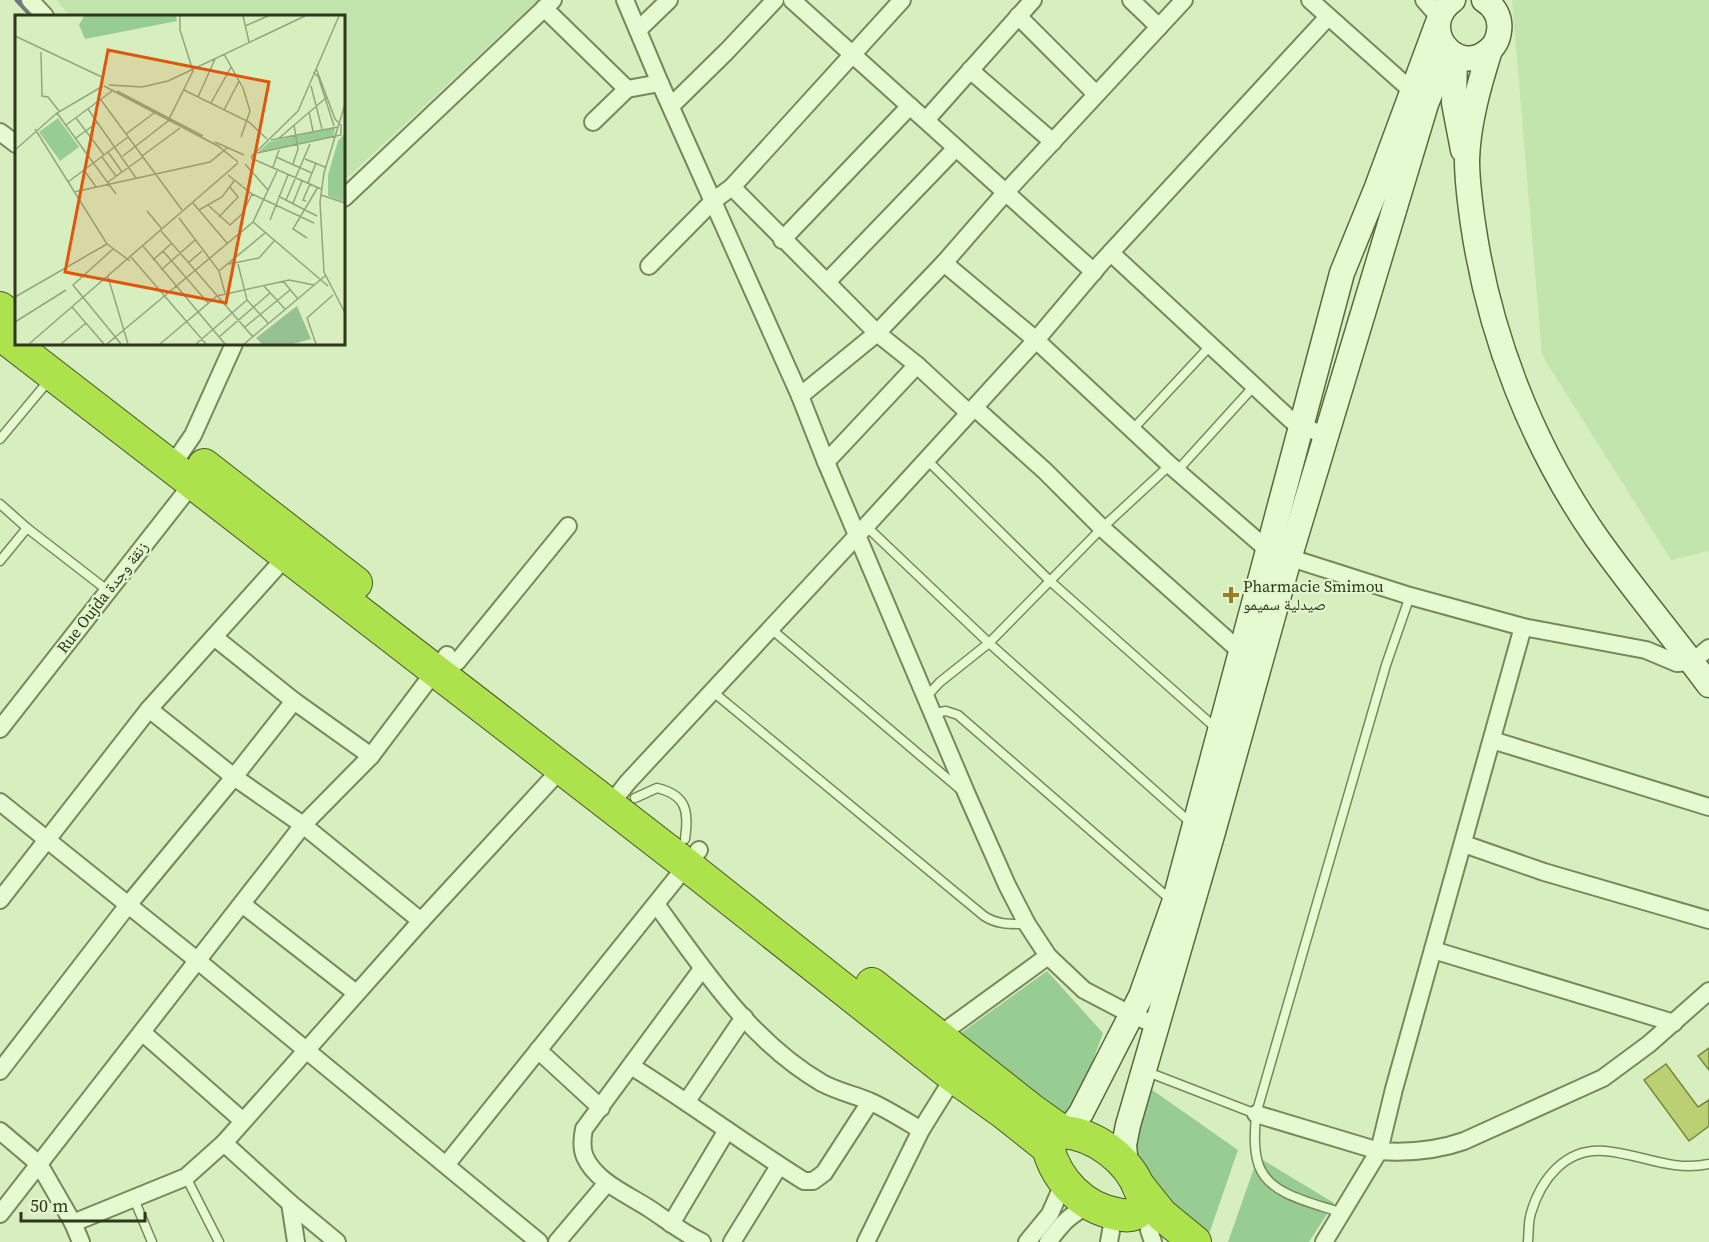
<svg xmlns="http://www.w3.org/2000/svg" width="1709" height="1242" font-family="'Source Serif 4','Noto Naskh Arabic',serif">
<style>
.farmland{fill:#c1e5ac}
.green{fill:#97cd92}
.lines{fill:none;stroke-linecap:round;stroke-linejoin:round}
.stream{stroke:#697a8e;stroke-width:5}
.building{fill:#bbcf73;stroke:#79883c;stroke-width:1.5}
.lane-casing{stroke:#788857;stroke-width:11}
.street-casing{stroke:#788857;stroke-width:20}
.secondary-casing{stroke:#5b6a3a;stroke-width:27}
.highway-casing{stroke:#4a552b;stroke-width:34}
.lane{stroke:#e6fad2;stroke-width:8}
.street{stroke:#e6fad2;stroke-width:16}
.secondary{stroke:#e6fad2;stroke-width:24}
.highway{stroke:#ace24b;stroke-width:32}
.poi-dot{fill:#998025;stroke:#e2f6ce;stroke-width:2}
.labels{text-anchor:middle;stroke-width:4.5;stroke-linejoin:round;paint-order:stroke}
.poi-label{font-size:16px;fill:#2f371c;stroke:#e2f6ce;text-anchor:start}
.street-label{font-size:16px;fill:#2f371c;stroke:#e2f6ce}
.inset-road{fill:none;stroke:#94a57e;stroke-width:1.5}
.view{fill:#df570d;fill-opacity:0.15;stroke:#df570d;stroke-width:3}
.inset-edge{fill:none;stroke:#2f371c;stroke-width:3}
</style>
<rect width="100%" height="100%" fill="#d7efbf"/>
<!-- farmland -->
<g class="farmland">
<path d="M56 0H538L344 181V16H70Z"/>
<path d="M1512 0H1709V551L1671 560 1542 355Z"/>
</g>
<!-- green -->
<g class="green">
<path d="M1047 971 1103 1033 1065 1137 947 1043Z"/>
<path d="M1148 1087 1238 1150 1207 1240 1121 1180Z"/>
<path d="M1258 1157 1334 1203 1309 1242H1228Z"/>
</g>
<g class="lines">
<!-- stream -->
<path class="stream" d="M17 0 32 16"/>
</g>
<!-- building -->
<g class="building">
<path d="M1709 1048V1070L1698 1056Z"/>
<path d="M1666 1064 1698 1107 1709 1100V1126L1689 1141 1644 1080Z"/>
</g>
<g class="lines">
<!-- lane casing -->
<g class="lane-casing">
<g id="lane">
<path d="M1133 429 1211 345"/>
<path d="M0 439 50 379"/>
<path d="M926 459 1050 581 1218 730"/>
<path d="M1177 471 1255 385"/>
<path d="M0 504 27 528 107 590"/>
<path d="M866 526 989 643 1191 823"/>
<path d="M0 561 27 528"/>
<path d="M770 628 961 790"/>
<path d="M712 691 984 916C998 925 1010 924 1027 924"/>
<path d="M926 697 940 682 989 643 1102 528 1170 465"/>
<path d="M934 713 946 711 958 715 1172 901"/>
<path d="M635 798 657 788C687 795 689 812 685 839"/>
<path d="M1145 1071 1256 1114"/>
<path d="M186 1177 219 1242"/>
<path d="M134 1199 152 1242"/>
<path d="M1342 1213C1315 1203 1270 1196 1259 1166 1253 1149 1255 1131 1256 1114L1386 665 1410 596"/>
<path d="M1528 1241C1529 1232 1528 1222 1531 1213 1541 1179 1566 1147 1605 1151 1641 1154 1671 1172 1709 1164"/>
</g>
</g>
<!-- street casing -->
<g class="street-casing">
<g id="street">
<path d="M30 0 45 16"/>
<path d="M625 0 660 83 800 396 826 462 968 797 1007 885 1027 924 1048 956 1084 990 1132 1015 1158 1026"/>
<path d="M792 0 1094 272"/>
<path d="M1131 0 1159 27"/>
<path d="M1310 0 1412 91"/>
<path d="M1424 0 1439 17"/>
<path d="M544 8 627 89 660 83"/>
<path d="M1018 16 1096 94"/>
<path d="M638 30 669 0"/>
<path d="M970 70 1053 142"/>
<path d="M671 106 727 51 775 0"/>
<path d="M926 120 1033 0"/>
<path d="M593 122 627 89"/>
<path d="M0 132 16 144"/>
<path d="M732 187 877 333 917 365 969 413"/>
<path d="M344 198 553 0"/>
<path d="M782 240 910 106"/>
<path d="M1111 253 1292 421 1325 436"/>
<path d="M944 263 1036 340 1170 465 1269 551 1410 596 1523 627 1646 650 1677 663 1692 662 1709 648"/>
<path d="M649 266 713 201 732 187 902 0"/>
<path d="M827 282 956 148"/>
<path d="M800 396 877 333 944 263 1005 193 1184 0"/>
<path d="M975 408 1045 471 1102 528 1241 652 1247 654"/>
<path d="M826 462 917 365"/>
<path d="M171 467 193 435 234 344"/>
<path d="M214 637 294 701 371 756"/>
<path d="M457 662 568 526"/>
<path d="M149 709 234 777 303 825 421 921"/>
<path d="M0 729 196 479"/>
<path d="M1492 740 1709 807"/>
<path d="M0 802 198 961 539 1242"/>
<path d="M609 806 628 782 866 526 1036 340 1101 263 1328 17"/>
<path d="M1464 844 1544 872 1709 920"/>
<path d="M0 900 149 709 291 551"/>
<path d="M242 904 356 993"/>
<path d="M656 904C703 969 751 1042 822 1083 837 1091 854 1095 869 1101 887 1109 904 1120 921 1130"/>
<path d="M1433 950 1674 1023"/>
<path d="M142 1032 243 1121"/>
<path d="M938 1036 1048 956"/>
<path d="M538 1050 601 1108"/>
<path d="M631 1066C690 1103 745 1144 804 1181H813L824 1173 870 1102"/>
<path d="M0 1071 128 905 234 777 294 701"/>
<path d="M687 1101 744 1017"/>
<path d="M1256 1114 1379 1151C1409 1153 1436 1151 1464 1141L1603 1078 1649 1044 1709 991"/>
<path d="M0 1131 39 1164 73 1223 81 1242"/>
<path d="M224 1143 290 1203 337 1242"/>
<path d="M446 1165 699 850"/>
<path d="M290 1203 296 1242"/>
<path d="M0 1214 303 825 371 756 447 655"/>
<path d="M73 1223 186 1177 224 1143 421 921 561 769"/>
<path d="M671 1224 727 1130"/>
<path d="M1149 1230 1153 1242"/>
<path d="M557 1242 607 1183"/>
<path d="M702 1242C683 1233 668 1221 650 1209 629 1195 596 1182 585 1157 581 1148 582 1139 584 1129L702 969"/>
<path d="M732 1242 779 1166"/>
<path d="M866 1242 921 1130 954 1077"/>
<path d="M1027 1242 1050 1214 1064 1182"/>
<path d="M1048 1242C1061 1225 1071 1212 1092 1205"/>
<path d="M1109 1242 1114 1214"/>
<path d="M1324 1242 1379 1151 1394 1089 1523 627"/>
</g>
</g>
<!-- secondary casing -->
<g class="secondary-casing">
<g id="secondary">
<path d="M1453 0C1416 26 1455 78 1488 51 1495 46 1498 40 1499 31 1501 18 1495 7 1484 0"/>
<path d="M1490 50C1479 85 1468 123 1467 160 1467 181 1470 203 1473 224 1489 335 1532 445 1596 537 1632 588 1672 635 1709 685"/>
<path d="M1455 55 1454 103 1463 150"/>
<path d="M1067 1132 1081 1113 1141 996 1174 903 1342 273 1377 187 1437 25"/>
<path d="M1126 1166 1124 1145 1128 1125 1213 832 1289 559 1426 104 1435 82 1453 54"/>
</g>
</g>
<!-- highway casing -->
<g class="highway-casing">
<g id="highway">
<path d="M0 308 16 321"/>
<path d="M0 334 688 866 954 1077 1004 1113 1048 1148"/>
<path d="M204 465 356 583"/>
<path d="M872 984 1032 1110 1063 1132"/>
<path d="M1063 1132C1095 1134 1129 1160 1140 1190 1143 1197 1145 1205 1139 1211 1133 1217 1125 1216 1117 1214 1083 1208 1057 1181 1048 1148L1052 1137Z"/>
<path d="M1138 1185 1162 1215 1195 1242"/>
</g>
</g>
<!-- lane -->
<use href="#lane" class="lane"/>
<!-- street -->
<use href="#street" class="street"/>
<!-- secondary -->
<use href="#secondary" class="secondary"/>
<!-- highway -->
<use href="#highway" class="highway"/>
</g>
<!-- markers -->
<path class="poi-dot" d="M1228 586h6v6h6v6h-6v6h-6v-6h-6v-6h6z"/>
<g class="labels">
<!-- poi labels -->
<g class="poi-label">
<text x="1243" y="592">Pharmacie Smimou<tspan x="1243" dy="18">صيدلية سميمو</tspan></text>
</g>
<!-- street labels -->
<g class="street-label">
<text transform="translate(102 597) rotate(-52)" y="6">Rue Oujda زنقة وجدة</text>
</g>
</g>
<!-- overview -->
<g transform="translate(15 15)">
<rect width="330" height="330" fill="#d7efbf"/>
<path d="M69 1H161L162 6 70 24 64 10ZM43 103 64 132 45 146 24 117ZM320 112 319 122 242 138 254 127ZM330 118V187L313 181V160L323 126Z" fill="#97cd92"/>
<path d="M282 291 296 324 278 329H247L241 323Z" fill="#96c192"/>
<path class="inset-road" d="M228 1 234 27M230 11 253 1M0 21 89 63M26 37 27 81 33 82 44 96M209 39 228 73 235 96 226 122M298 58 303 61 319 111M94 70 127 72 153 66 290 1M89 71 203 131 223 147M296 71 307 114M169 75 234 107 252 124M102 76 188 121M183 82 200 44M86 85 167 195M196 88 216 52M330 89 309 158 305 187 309 257 330 298M73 94 121 163M209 95 224 66M294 97 298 116M42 98 101 179M61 103 89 140M51 110 97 76M20 114 92 229 115 246M111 119 139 98M61 123 83 107M263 124 312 82M256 125 323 112M200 127 229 140M0 135 42 98 88 71M93 137 107 157M242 138 326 120V110L320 104 301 53M108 141 153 106 178 56 165 15V1M127 141 165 113M87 142 101 161M236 142 283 96 324 1M261 142 297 158M236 143 306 174M290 144 310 152M230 149 253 175M278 149 283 134 279 110M258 152 264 135M69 155 81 172M213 160 237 179 299 208M53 167 113 122M93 167 128 142M293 168 301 148M59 177 195 147 212 133M306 180 330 188M263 181 302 201M271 185 295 129M291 186 288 185 295 169M178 188 212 228M278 188 287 166M193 190 215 210 227 199 237 179M184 195 207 182 219 166M132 196 147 214M204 202 223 182 215 172M164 203 204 256 210 278M255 205 273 160M238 207 313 271M146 216 238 322M292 223 278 214 303 172M128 231 210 329M98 234 58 270 106 329M148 236 193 288M116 242 191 329M138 245 157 228M173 248 187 236M214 249 244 243 259 226M223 249 232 285 253 308M146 255 180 225M204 256 250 218M93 262 113 329M268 266 283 284M248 270 270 294M0 282 92 229M57 292 89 329M0 307 51 275M230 312 275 275M204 322 255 278M14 329 223 148M46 329 71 308M92 329 238 207 263 154M145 329 202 281 274 265 299 270M181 329 232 285M229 329 310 261M301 329 292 303 318 280"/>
<path class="view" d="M93 35 254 67 211 288 50 257Z"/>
<rect width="330" height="330" class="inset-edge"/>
</g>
<!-- scale -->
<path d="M21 1212v9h124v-9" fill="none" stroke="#2f371c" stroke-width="3"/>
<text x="30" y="1212" font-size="18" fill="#2f371c" stroke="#e2f6ce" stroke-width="4.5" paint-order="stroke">50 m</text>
</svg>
